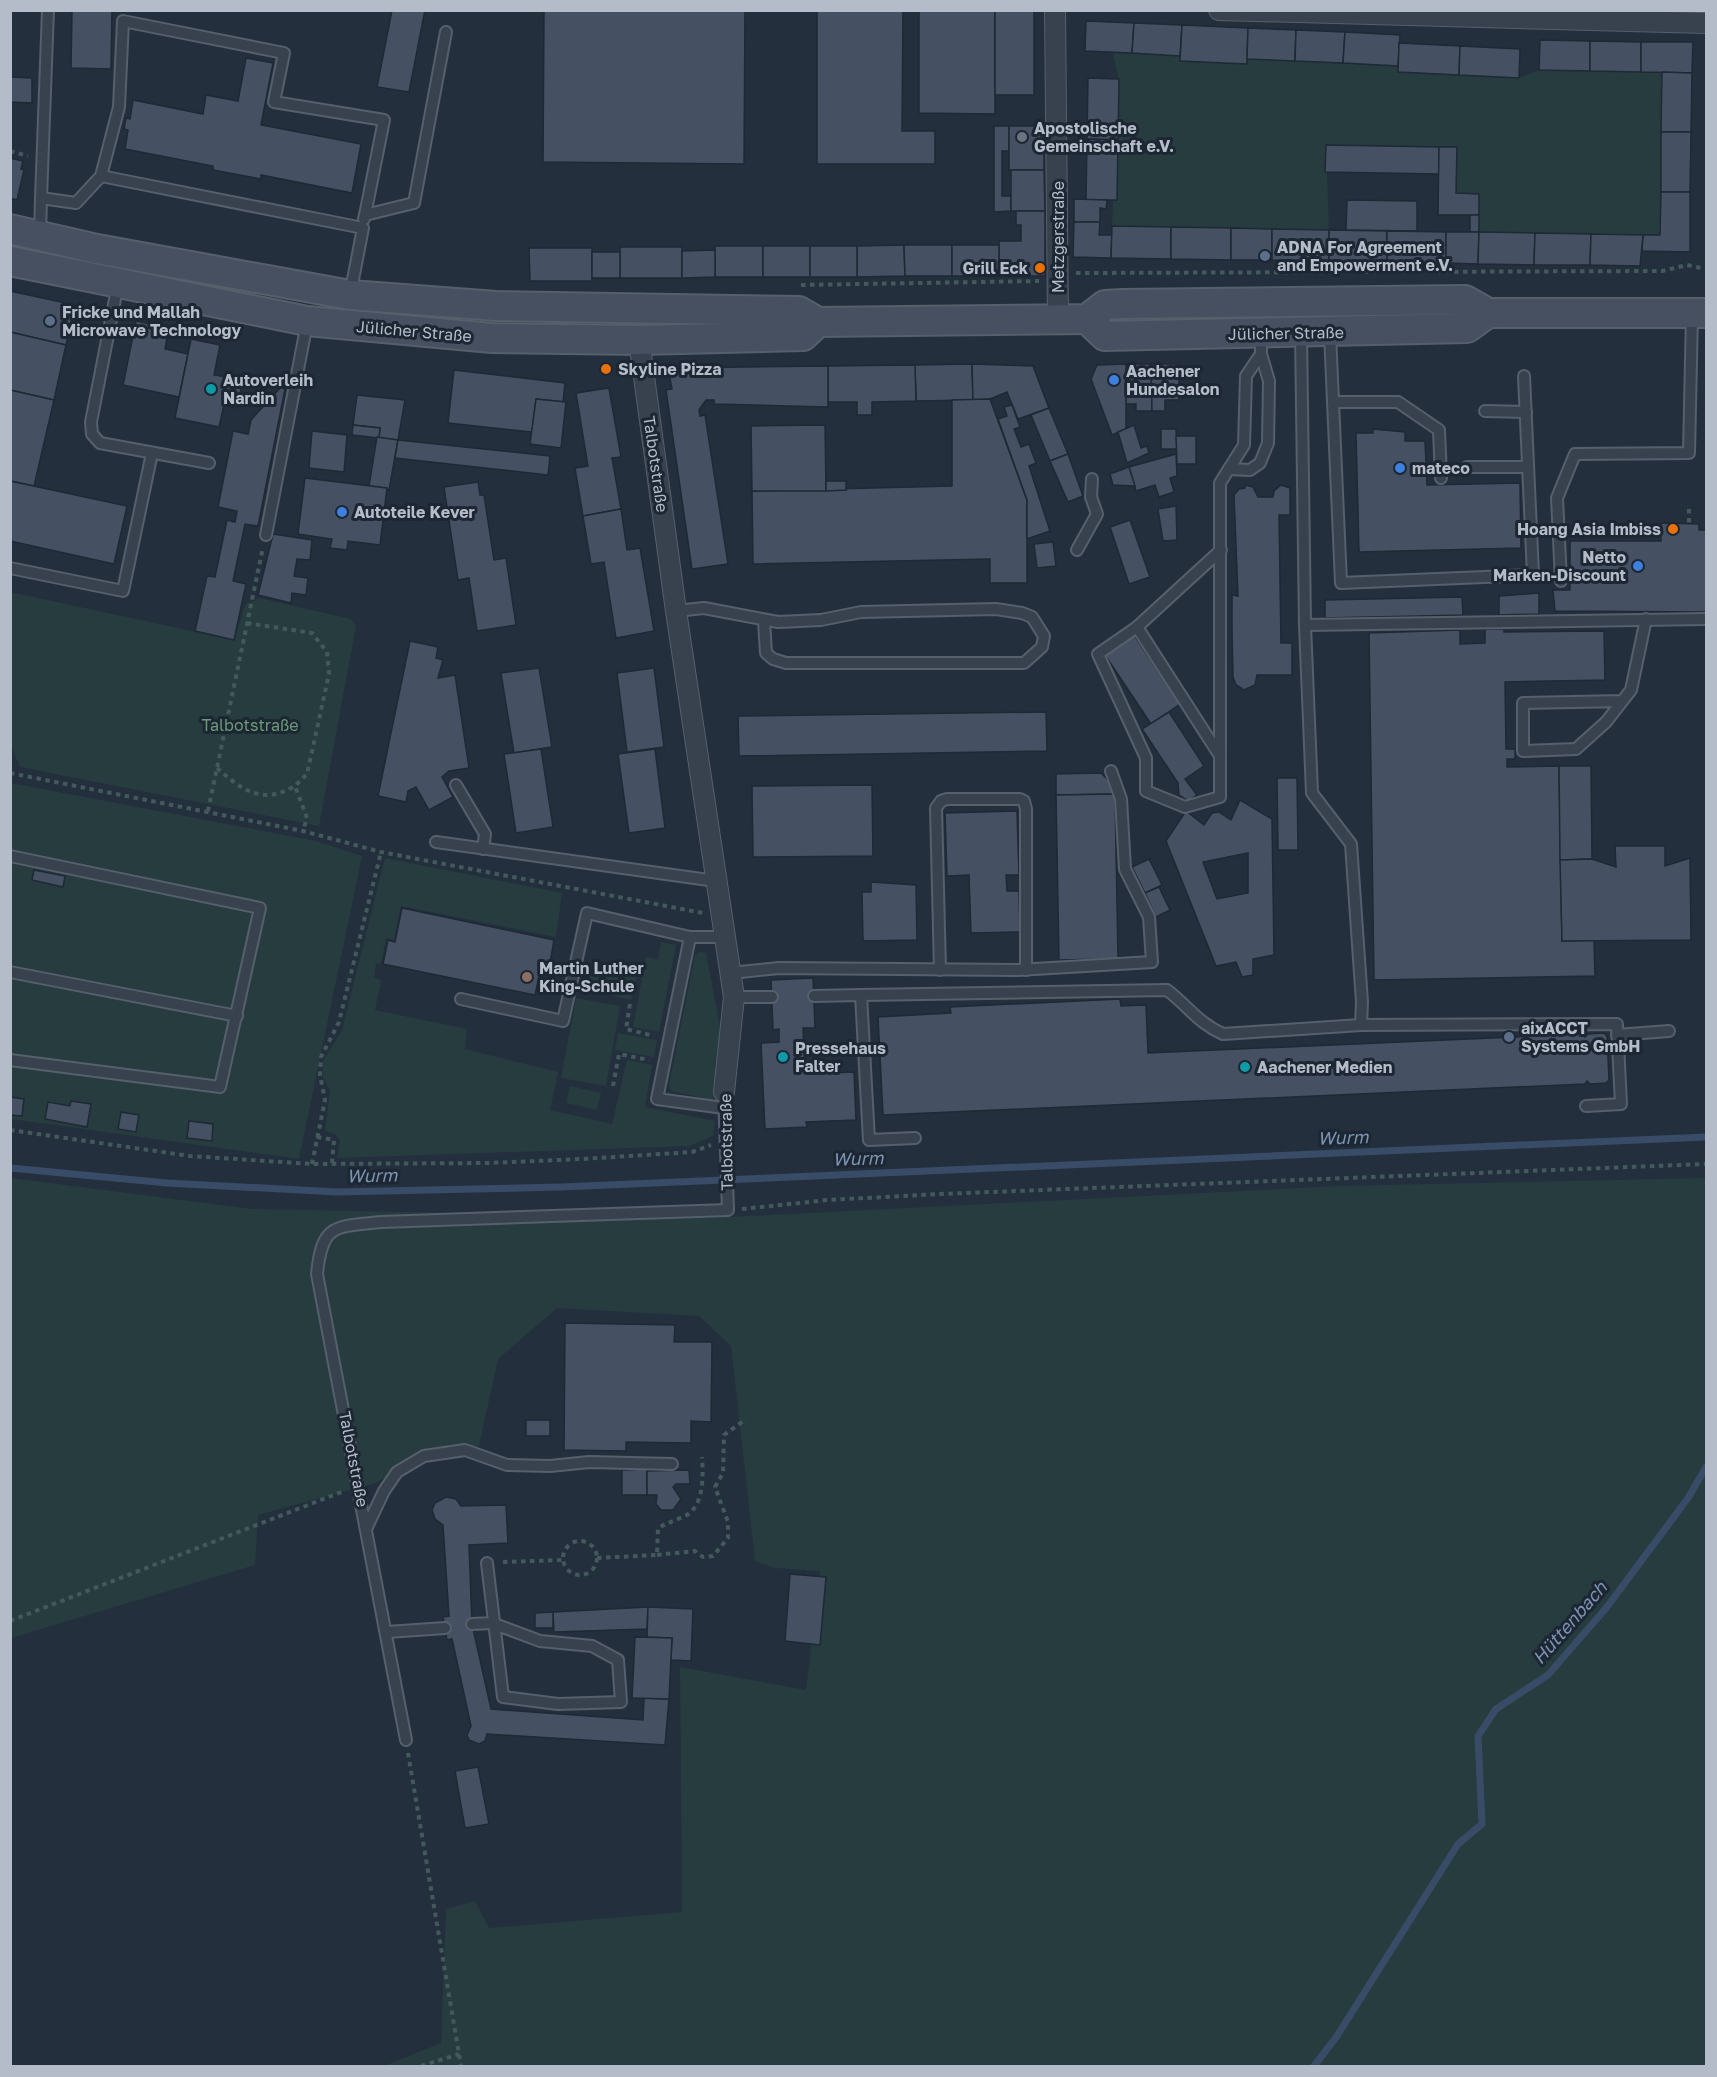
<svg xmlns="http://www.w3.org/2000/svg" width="1717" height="2077" font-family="'Golos Text',sans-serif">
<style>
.green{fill:#263c3f}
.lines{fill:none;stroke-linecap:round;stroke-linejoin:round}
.stream{stroke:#394c67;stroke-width:7}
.building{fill:#455162;stroke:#1f2835;stroke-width:1.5;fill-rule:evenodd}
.service-casing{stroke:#565f6c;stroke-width:14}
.minor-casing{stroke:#565f6c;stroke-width:22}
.secondary-casing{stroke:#565f6c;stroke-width:32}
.path{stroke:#44595c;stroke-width:4;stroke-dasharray:4.5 4.5;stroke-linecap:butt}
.service{stroke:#38414e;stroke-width:10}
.minor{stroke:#38414e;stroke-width:20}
.secondary{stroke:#465061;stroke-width:28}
.worship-dot{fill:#6b7280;stroke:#1d2633;stroke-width:2}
.service-dot{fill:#5c6f8a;stroke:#1d2633;stroke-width:2}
.food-dot{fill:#e8710a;stroke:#1d2633;stroke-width:2}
.shop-dot{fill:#3f7fe0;stroke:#1d2633;stroke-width:2}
.culture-dot{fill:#0f9aa8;stroke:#1d2633;stroke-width:2}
.education-dot{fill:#8d6e63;stroke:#1d2633;stroke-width:2}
.labels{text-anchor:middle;stroke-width:6;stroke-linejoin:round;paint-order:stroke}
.poi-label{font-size:16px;font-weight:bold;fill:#b4bcc9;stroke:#1d2633;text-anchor:start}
.street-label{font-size:16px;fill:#b4bcc9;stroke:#1d2633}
.park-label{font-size:16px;fill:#6b9a76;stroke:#1d2633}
.water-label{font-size:18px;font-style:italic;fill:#7c92b1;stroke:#1d2633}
</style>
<rect width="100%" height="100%" fill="#242f3e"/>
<!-- green -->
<g class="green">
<path d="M1113 53 1180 56V60L1247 59 1398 66V72L1519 78 1539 70 1662 72 1660 235 1479 232V194L1456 193 1457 148 1439 147 1326 145 1329 230 1112 226 1113 200H1117L1119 79Z"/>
<path d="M10 592 234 640 245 605 259 598 351 619 356 626 319 826 20 767 11 746Z"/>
<path d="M11 783 316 841 362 856 299 1159 11 1119Z"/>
<path d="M385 858 562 893 556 937 401 906 394 940 386 938 381 964 376 963 374 978 381 980 375 1010 467 1029 465 1049 558 1072 550 1110 612 1124 627 1060 652 1065 645 1107 715 1121 713 1136 689 1146 337 1158 340 1140 335 1134 325 1131 330 1091 323 1077V1061L342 1030Z"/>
<path d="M661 942 676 945 659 1032 633 1027 646 957 658 959Z"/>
<path d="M699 952 706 953 721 1032 713 1100 671 1091 669 1084 695 955Z"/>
<path d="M588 964 637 975 631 1000 583 988Z"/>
<path d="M576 998 620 1006 606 1086 561 1078Z"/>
<path d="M618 1033 657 1040 654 1057 615 1050Z"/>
<path d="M570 1086 601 1093 597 1110 566 1103Z"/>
<path d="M11 1178 252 1209 711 1218 1339 1186 1706 1178V2066H384L441 2043 446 1909 475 1901 489 1928 682 1912 680 1667 806 1690 820 1571 775 1568 755 1561 731 1346 699 1316 557 1308 498 1359 479 1446 421 1453 376 1483 258 1515 255 1565 11 1638Z"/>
</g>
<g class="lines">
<!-- stream -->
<g class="stream">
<path d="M10 1168 167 1183 337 1192 561 1187 1706 1137"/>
<path d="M1314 2066 1337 2036 1458 1844 1482 1824 1478 1736 1496 1709 1548 1675 1607 1607 1688 1498 1706 1467"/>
</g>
</g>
<!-- building -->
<g class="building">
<path d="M72 10H112L111 69 71 68Z"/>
<path d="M392 10H425L409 92 377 87Z"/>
<path d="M544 10H745L744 164 543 162Z"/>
<path d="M817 10H903L902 131H935V164H817Z"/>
<path d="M919 10H995V114L919 113Z"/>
<rect x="995" y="10" width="39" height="85"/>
<path d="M1086 21 1134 23 1132 53 1085 51Z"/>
<path d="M1134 23 1182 25 1180 56 1132 53Z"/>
<path d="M1182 25 1248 28 1247 64 1180 61Z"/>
<path d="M1248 28 1296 30 1295 61 1247 59Z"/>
<path d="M1296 30 1345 32 1343 63 1295 61Z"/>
<path d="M1345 32 1400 35 1398 66 1343 63Z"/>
<path d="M1540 40 1590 41V71L1539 70Z"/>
<path d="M1590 41 1641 42V72L1590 71Z"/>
<path d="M1641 42H1693L1692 73 1641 72Z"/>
<path d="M1399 43 1460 46 1459 75 1398 72Z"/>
<path d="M1460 46 1520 49 1519 78 1459 75Z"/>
<path d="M246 58 273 63 261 125 361 144 352 193 261 175V179L213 170V166L125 149 128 130 124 129 126 118 130 119 133 100 203 114 206 95 238 101Z"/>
<path d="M1662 72 1692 73 1691 132H1661Z"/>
<path d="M10 77 32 78V103L10 102Z"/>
<path d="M1088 78 1119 79 1118 140 1087 139Z"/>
<path d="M994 126H1009V151H1002V196H1011V211L994 212Z"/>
<rect x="1009" y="126" width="35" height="44"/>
<path d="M1661 132H1691L1690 192H1661Z"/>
<path d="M1087 139 1118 140 1117 200H1086Z"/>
<path d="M1326 145 1439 147V174L1325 172Z"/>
<path d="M1439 147H1457L1456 193 1479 194V215H1438Z"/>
<path d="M10 158 23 161 21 169 24 170 17 200 10 198Z"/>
<path d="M1011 170H1044L1045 211H1011Z"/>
<path d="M1661 192H1690V252L1642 251 1643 235H1660Z"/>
<path d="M1074 199 1107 200 1106 209 1100 208V222H1074Z"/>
<path d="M1347 200 1417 201V231L1346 230Z"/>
<path d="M1016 211H1045V276H999V241H1021V225H1016Z"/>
<rect x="1470" y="215" width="9" height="17"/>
<path d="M1074 222H1100L1099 235H1112L1111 258 1073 257Z"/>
<path d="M1112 226 1171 227V259L1111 258Z"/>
<path d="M1171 227 1231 228V260L1171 259Z"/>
<path d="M1231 228 1272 229V260H1231Z"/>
<path d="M1272 229 1329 230V261L1272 260Z"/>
<path d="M1329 230 1387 231V262L1329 261Z"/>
<path d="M1387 231 1446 232V263L1387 262Z"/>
<path d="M1446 232H1479L1478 264 1446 263Z"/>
<path d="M1479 232 1535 233 1534 265 1478 264Z"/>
<path d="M1535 233 1591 234 1590 265H1534Z"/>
<path d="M1591 234 1643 235 1640 266 1590 265Z"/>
<path d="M904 245 905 276 857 277V246Z"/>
<path d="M904 245H952V276H905Z"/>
<rect x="952" y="245" width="47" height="31"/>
<rect x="715" y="246" width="48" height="31"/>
<rect x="763" y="246" width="47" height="31"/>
<rect x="810" y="246" width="47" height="31"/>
<rect x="620" y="247" width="62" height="31"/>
<path d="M529 248H592V281H530Z"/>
<path d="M715 250V277L682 278V251Z"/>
<rect x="592" y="252" width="28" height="26"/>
<path d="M10 291 75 305 66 345 10 332Z"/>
<path d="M136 321 169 328 165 349 188 354 179 397 123 385Z"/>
<path d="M10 332 66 345 54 400 10 390Z"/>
<path d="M191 339 220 345 214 375 243 380 237 408 224 405 219 427 175 418Z"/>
<path d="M972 364 973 400 916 401 915 365Z"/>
<path d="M972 364 1033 366 1049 408 1018 419 1007 392 990 399 973 400Z"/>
<path d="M1126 364H1151L1152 411H1136V404H1126Z"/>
<path d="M1126 364V429L1112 435 1091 379 1097 365Z"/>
<path d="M1151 364H1179V400H1165V411H1152Z"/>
<path d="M915 365 916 401 872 402V415H857V402H828V366Z"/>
<path d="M828 366V407L714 404V400H706L699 410 700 416 705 415 728 564 692 569 666 390 672 389 668 368Z"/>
<path d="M454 370 565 383 563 402 536 399 532 432 448 423Z"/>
<path d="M281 387 285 389 258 526 245 524 233 581 246 584 234 640 195 631 207 576 215 577 227 520 235 522 237 511 218 507 233 431 248 434 251 420Z"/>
<path d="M609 388 621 457 612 458 621 509 583 516 575 468 588 466 576 393Z"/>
<path d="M10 390 54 400 34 486 10 481Z"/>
<path d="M357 395 405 400 398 440 379 438 380 428 353 425Z"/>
<path d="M536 399 566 402 561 448 530 444Z"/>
<path d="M990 399 1027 500V583H990V559L753 564 752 491 952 486V400Z"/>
<path d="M1012 405 1020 427 1014 429 1021 447 1029 444 1036 463 1029 466 1050 531 1027 539V500L998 419 1007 416 1004 407Z"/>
<path d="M1049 408 1068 454 1050 461 1031 415Z"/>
<path d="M353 425 380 428 379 438 352 435Z"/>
<path d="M825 425 826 491H752L751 426Z"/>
<path d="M1134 425 1141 448 1147 446 1149 453 1127 463 1118 432Z"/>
<path d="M1161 429H1176L1177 449H1161Z"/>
<path d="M1373 429 1405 432V441H1425L1427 485 1520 483 1521 548 1359 552 1356 433H1373Z"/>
<path d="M312 431 347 435 344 472 309 468Z"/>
<path d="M1176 436H1196V464H1177Z"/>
<path d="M377 437 398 440 389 490 369 486Z"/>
<path d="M398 440 550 456 548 475 395 458Z"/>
<path d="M1068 454 1083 496 1068 502 1050 461Z"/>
<path d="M1176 454 1177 476 1170 478 1174 492 1159 497 1155 485 1136 491 1129 467Z"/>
<path d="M1129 467 1135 486 1113 485 1110 474Z"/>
<path d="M305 478 387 488 380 545 348 541 347 550 330 548 332 539 298 534Z"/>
<path d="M10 481 127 506 114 564 10 541Z"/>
<path d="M826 481H846V490L826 491Z"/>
<path d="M478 482 480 495H484L494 560 506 558 516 625 477 631 469 578 458 580 444 487Z"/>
<path d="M1245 485 1253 487 1258 497H1273L1274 491 1281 485 1290 488V515H1279L1281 643H1292V675H1257L1255 685 1244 690 1236 685 1233 677 1232 629V595L1238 596 1234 495 1239 489 1245 488Z"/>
<path d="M1176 506 1177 540 1163 541 1158 509Z"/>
<path d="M621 509 627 550 640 548 654 631 616 638 604 562 591 564 583 516Z"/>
<path d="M1130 520 1150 577 1129 584 1110 527Z"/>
<path d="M1661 523 1699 524V530H1706V612L1555 611 1553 590H1570V541H1661Z"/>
<path d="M273 534 312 540 310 560 297 559 294 576 308 578 306 595 292 593 291 603 258 595Z"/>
<path d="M1053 542 1056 566 1037 568 1034 544Z"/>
<path d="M1539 593V614L1499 615V596Z"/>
<path d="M1462 597 1463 615 1325 618V600Z"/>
<path d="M1485 629H1504V632L1604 631 1605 680 1505 682 1506 749H1515V759H1507V767L1559 766 1562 941 1594 940 1595 976 1374 980 1369 633 1460 630V644L1485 643Z"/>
<path d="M1134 635 1180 704 1151 724 1105 655Z"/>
<path d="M410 641 438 647 436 658 443 660 438 678 455 675 469 768 449 771 442 777 453 797 429 810 416 787 408 791 406 802 378 796Z"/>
<path d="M539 668 552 747 514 753 501 673Z"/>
<path d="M654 668 664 747 627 752 617 673Z"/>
<path d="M1046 712 1047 751 739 756 738 716Z"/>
<path d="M1169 712 1204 766 1185 779 1197 795 1188 801 1179 795 1178 783 1142 729Z"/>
<path d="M541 749 553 827 516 833 504 754Z"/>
<path d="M655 749 665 828 629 833 618 754Z"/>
<path d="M1559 766H1591L1592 859 1560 860Z"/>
<path d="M1101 773 1110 782 1115 794 1056 795V774Z"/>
<path d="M1277 778H1297L1298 850H1278Z"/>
<path d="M872 785 873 856 753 857 752 786Z"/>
<path d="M1115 794 1118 959 1059 960 1056 795Z"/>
<path d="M1240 800 1272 819 1274 955 1253 959V975L1242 977 1236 962 1216 966 1166 841 1186 811 1204 825 1212 813 1219 812 1231 820ZM1248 853V893L1217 899 1203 862Z"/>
<path d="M1017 811 1019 875H1006L1007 891H1019L1020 932 971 933 969 875 947 876 945 813Z"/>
<path d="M1615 846H1665V866L1690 858 1691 940 1562 941 1560 860 1592 859 1616 867Z"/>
<path d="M1149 859 1162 885 1145 893 1132 867Z"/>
<path d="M34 870 65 876 63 887 32 880Z"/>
<path d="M871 882 916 885 917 940 863 941 862 892H871Z"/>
<path d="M1159 887 1170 910 1156 917 1145 893Z"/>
<path d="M402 908 554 940 550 963 542 962 535 995 383 964 388 940 395 942Z"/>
<path d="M813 978 815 1028H803L805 1074 854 1072 856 1120 806 1122 807 1127 765 1129 761 1043 779 1042V1029L773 1030 771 980Z"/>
<path d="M1120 999 1121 1006 1146 1005 1148 1053 1582 1034 1585 1037 1588 1034 1604 1033 1607 1036 1609 1080 1606 1083 1590 1084 1587 1081 1585 1084 883 1115 878 1017 951 1013 950 1007Z"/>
<path d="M10 1097 24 1099 22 1116 10 1115Z"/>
<path d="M71 1101 91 1104 87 1127 45 1119 48 1102 70 1106Z"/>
<path d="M121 1112 139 1115 136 1132 118 1129Z"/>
<path d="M189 1121 213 1124 212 1141 187 1138Z"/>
<path d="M565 1323 675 1325 674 1342H712L711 1422 691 1421V1443L626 1442V1451L564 1450Z"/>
<rect x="526" y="1420" width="24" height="16"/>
<path d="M647 1469V1495H622V1470Z"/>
<path d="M689 1470 690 1484H676L673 1487 681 1499 673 1510H661L656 1504 657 1495H647V1471Z"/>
<path d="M446 1497 456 1499 461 1506 506 1505 508 1543 469 1545 472 1624 491 1709 643 1720 644 1698 669 1699 665 1745 487 1734 485 1741 479 1744 469 1740 467 1735 471 1726 452 1639 447 1640 443 1617 449 1616 443 1525 435 1519 432 1510 435 1503Z"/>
<path d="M790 1574 826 1577 820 1645 785 1641Z"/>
<path d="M648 1607 647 1629 554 1632 553 1612Z"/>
<path d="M648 1607 693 1609 691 1661 671 1660 672 1638 647 1637Z"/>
<path d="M553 1612V1628H535V1613Z"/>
<path d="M635 1637 672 1638 669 1699 632 1698Z"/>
<path d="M478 1767 489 1824 465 1828 455 1771Z"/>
</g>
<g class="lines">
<!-- service casing -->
<g class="service-casing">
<g id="service">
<path d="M101 176 119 107 123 21 284 53 274 102 384 120 365 215"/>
<path d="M41 198 48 10"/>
<path d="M364 219 365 215 414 203 446 32"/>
<path d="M40 235 41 198 76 203 101 176 363 228 350 295"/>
<path d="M118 284 91 422 92 434 100 443 209 463"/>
<path d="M1301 333 1305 625 1312 793 1351 844 1362 1002 1361 1025"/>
<path d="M1330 333 1341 583 1533 575 1524 376"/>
<path d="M1333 402H1398L1439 430 1441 478"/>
<path d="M1485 411 1526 412"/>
<path d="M1467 467H1528"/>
<path d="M1229 469 1250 470 1260 463 1268 443 1269 381 1261 354"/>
<path d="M266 535 307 323"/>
<path d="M1077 550 1097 514 1091 497 1092 479"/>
<path d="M1221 550 1137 627 1098 654 1146 758V791L1185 807 1220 797V483L1244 445 1246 376 1261 354V334"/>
<path d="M10 568 123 591 152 453"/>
<path d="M1561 581 1557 498 1575 454 1689 453 1692 314"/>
<path d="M676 611 704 608 778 622 821 620 861 612 996 609 1022 613 1032 617 1044 636 1042 647 1024 663H786L773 659 766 653 764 621"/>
<path d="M1305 625 1706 619"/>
<path d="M1137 627 1220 756"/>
<path d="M1622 701 1523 703V751L1576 749 1606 722 1631 690 1646 619"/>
<path d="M456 785 485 834 483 849"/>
<path d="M436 842 716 881"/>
<path d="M10 856 260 908 220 1087 10 1060"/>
<path d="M690 937 657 1099 724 1108"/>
<path d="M940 970 936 808 941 801 947 799H1020L1024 801 1026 809V970"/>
<path d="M10 972 237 1016"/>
<path d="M731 973 779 968 1018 970 1152 962 1149 917 1125 869 1121 799 1111 771"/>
<path d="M814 996 861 995"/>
<path d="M734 997H772"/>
<path d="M461 999 563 1021 587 913 690 937H725"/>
<path d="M1617 1035 1669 1031"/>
<path d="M915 1138 869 1140 861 995 1167 990C1188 1006 1198 1023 1223 1034L1361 1025 1617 1024 1621 1104 1586 1106"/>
<path d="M366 1529 384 1491 397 1472 424 1456 465 1450 507 1465 550 1466 589 1462 672 1464"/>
<path d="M472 1624 492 1623 540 1641 592 1646 618 1660 621 1702 558 1704 503 1697 487 1563"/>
<path d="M387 1632 445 1628"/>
<path d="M406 1740 317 1274C322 1223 335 1227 381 1222L728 1210 724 1092"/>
</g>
</g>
<!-- minor casing -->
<g class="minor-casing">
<g id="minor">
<path d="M1055 10 1058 320"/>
<path d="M1219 10 1706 23"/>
<path d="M639 340 676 611 734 997 724 1092"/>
</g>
</g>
<!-- secondary casing -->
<g class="secondary-casing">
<g id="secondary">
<path d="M10 229 97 249 350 295 496 306 799 311 818 322 1087 319 1105 305 1123 304 1465 300 1488 313H1706"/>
<path d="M10 261 307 321 492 338 639 340 803 336 818 322"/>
<path d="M1087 319 1105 336 1467 328 1488 313"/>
</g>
</g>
<!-- path -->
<g class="path">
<path d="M10 151 28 156"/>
<path d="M1076 273 1662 271 1687 265 1701 268"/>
<path d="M801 285 1039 281"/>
<path d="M1689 509V523"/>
<path d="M247 623 312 633 327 652 329 674 307 774 295 786 307 818 303 831"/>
<path d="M217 768C243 791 262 805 295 786"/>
<path d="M10 773 303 831 381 852 703 913"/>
<path d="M208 811 263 547"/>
<path d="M630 1004 626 1029 654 1036"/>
<path d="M613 1086 619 1054 649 1060"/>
<path d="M10 1130 190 1156 312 1164 489 1163 582 1159 692 1152 711 1145"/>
<path d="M317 1137 334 1140 332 1163"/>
<path d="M312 1164 325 1100 320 1075 321 1057 339 1022 381 852"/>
<path d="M742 1209 828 1200 940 1194 1706 1164"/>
<circle cx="580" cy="1558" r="17"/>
<path d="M657 1555 695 1551 703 1557 713 1556 728 1538V1522L715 1487 723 1473 724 1435 746 1419"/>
<path d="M597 1558 657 1555 658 1528C667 1523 676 1520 685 1516 705 1506 703 1474 702 1457"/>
<path d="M503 1562 563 1560"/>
<path d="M10 1621 344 1491"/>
<path d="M408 1753 461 2066"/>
<path d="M421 2066 459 2054"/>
</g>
<!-- service -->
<use href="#service" class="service"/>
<!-- minor -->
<use href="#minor" class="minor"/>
<!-- secondary -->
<use href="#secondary" class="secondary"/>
</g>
<!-- markers -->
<circle class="worship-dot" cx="1022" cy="137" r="6"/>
<g class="service-dot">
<circle cx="1265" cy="256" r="6"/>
<circle cx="50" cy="321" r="6"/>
<circle cx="1509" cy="1037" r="6"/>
</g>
<g class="food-dot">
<circle cx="1040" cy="268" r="6"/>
<circle cx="606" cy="369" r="6"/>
<circle cx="1673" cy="529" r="6"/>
</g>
<g class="shop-dot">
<circle cx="1114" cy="380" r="6"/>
<circle cx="1400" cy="468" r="6"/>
<circle cx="342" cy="512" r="6"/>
<circle cx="1638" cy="566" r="6"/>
</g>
<g class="culture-dot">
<circle cx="211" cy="389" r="6"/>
<circle cx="783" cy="1057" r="6"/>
<circle cx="1245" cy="1067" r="6"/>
</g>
<circle class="education-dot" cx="527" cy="977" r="6"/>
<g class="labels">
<!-- poi labels -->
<g class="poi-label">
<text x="1034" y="134">Apostolische<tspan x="1034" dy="18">Gemeinschaft e.V.</tspan></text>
<text x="1277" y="253">ADNA For Agreement<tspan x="1277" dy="18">and Empowerment e.V.</tspan></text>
<text x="1028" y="274" text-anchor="end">Grill Eck</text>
<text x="62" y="318">Fricke und Mallah<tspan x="62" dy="18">Microwave Technology</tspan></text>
<text x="618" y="375">Skyline Pizza</text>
<text x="1126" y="377">Aachener<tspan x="1126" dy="18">Hundesalon</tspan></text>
<text x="223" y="386">Autoverleih<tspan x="223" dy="18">Nardin</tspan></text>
<text x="1412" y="474">mateco</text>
<text x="354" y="518">Autoteile Kever</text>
<text x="1661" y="535" text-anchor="end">Hoang Asia Imbiss</text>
<text x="1626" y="563" text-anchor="end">Netto<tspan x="1626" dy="18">Marken-Discount</tspan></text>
<text x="539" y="974">Martin Luther<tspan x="539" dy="18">King-Schule</tspan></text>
<text x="1521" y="1034">aixACCT<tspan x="1521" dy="18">Systems GmbH</tspan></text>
<text x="795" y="1054">Pressehaus<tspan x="795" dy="18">Falter</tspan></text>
<text x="1257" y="1073">Aachener Medien</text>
</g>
<!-- street labels -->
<g class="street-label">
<text transform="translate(1058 237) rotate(-90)" y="6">Metzgerstraße</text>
<text transform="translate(414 331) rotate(5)" y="6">Jülicher Straße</text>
<text transform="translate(1286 333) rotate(-1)" y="6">Jülicher Straße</text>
<text transform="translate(656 464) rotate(82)" y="6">Talbotstraße</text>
<text transform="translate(726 1142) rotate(-91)" y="6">Talbotstraße</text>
<text transform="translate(354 1459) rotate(79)" y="6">Talbotstraße</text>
</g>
<!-- park labels -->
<g class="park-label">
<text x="250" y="731">Talbotstraße</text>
</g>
<!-- water labels -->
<g class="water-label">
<text transform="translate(1343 1138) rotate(-2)" y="6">Wurm</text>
<text transform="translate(858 1159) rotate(-2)" y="6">Wurm</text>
<text transform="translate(372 1176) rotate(-1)" y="6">Wurm</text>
<text transform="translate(1570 1623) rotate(-49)" y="6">Hüttenbach</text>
</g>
</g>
<!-- border -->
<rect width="1717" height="2077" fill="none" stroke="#b4bcc9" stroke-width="24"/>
</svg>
